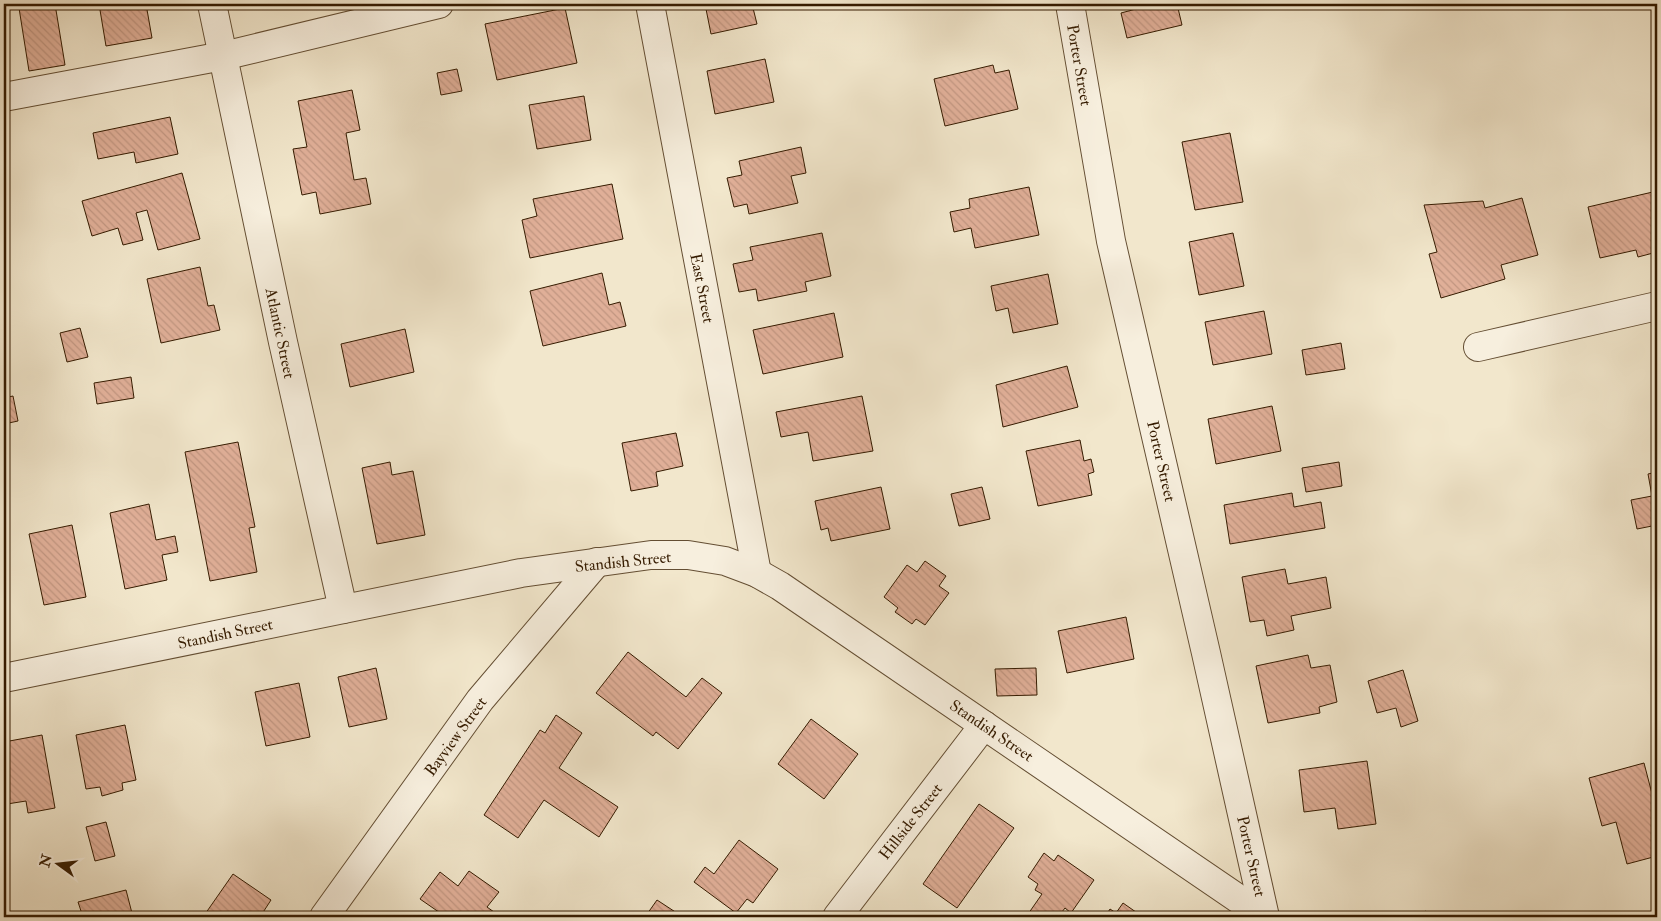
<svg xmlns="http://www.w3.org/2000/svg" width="1661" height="921" font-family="'IM FELL Double Pica',serif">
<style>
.building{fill:url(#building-back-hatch);stroke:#351b00}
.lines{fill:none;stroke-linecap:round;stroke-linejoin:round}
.minor-casing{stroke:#644e33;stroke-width:30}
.tertiary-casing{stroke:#644e33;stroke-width:30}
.minor{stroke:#f7efde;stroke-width:28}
.tertiary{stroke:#f7efde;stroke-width:28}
.labels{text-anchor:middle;stroke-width:5;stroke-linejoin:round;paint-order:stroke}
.street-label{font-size:16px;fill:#351b00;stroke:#f7efde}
</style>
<defs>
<pattern id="building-back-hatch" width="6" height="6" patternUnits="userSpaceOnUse" patternTransform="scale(1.25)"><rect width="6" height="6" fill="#e0af98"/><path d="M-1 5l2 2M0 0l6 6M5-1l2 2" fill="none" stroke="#c19681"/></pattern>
</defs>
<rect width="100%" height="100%" fill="#f2e7cc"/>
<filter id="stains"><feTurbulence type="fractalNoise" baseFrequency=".004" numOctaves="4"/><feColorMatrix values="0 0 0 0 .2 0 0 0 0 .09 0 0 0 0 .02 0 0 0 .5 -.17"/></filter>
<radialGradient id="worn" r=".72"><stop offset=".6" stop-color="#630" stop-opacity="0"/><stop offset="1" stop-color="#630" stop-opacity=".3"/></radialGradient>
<!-- building -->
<g class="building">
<path d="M44 4H55L65 65 29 71 19 8Z"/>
<path d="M99 4H146L152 38 106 46Z"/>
<path d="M705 4H752L757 24 711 34Z"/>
<path d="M1135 4H1177L1182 25 1127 38 1121 13 1136 9Z"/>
<path d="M565 8 577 63 497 80 485 24Z"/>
<path d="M765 59 774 102 715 114 707 71Z"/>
<path d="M993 65 995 73 1009 70 1018 109 945 126 934 79Z"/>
<path d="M457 69 462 91 441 95 437 73Z"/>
<path d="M352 90 360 130 346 133 354 180 366 178 371 204 320 214 316 192 302 195 293 149 307 147 298 101Z"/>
<path d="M584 96 591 140 537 149 529 105Z"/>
<path d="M170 117 178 154 136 163 134 152 98 159 93 133Z"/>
<path d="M1230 133 1243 202 1195 210 1182 142Z"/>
<path d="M801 147 806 173 791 176 798 203 749 214 747 204 734 207 727 178 742 175 739 161Z"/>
<path d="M182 173 200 239 158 250 147 210 136 213 143 240 123 245 118 228 92 236 82 201Z"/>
<path d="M612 184 623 239 530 258 522 220 537 216 533 199Z"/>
<path d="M1029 187 1039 235 975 248 971 228 954 232 950 212 970 208 969 199Z"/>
<path d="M1657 191V252L1638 257 1636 250 1600 258 1588 207Z"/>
<path d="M1522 198 1538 255 1501 265 1505 279 1441 298 1429 254 1437 252 1424 205 1483 201 1485 208Z"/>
<path d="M822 233 831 276 805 282 807 291 758 301 756 289 739 292 733 264 753 260 750 247Z"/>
<path d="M1233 233 1244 286 1199 295 1189 242Z"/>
<path d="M200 267 208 306 214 305 220 330 161 343 147 279Z"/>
<path d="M602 273 609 305 620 302 626 326 543 346 530 291Z"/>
<path d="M1048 274 1058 324 1013 333 1008 308 996 311 991 286Z"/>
<path d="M1264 311 1272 354 1213 365 1205 322Z"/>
<path d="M834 313 843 357 763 374 753 330Z"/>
<path d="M80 328 88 357 67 362 60 333Z"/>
<path d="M405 329 414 372 350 387 341 344Z"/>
<path d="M1341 343 1345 369 1306 375 1302 350Z"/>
<path d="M1067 366 1078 407 1003 427 996 385Z"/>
<path d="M131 377 134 398 97 404 94 383Z"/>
<path d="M13 396 18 421 4 424V398Z"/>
<path d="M862 396 873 451 813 461 808 432 781 437 776 412Z"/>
<path d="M1272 406 1281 451 1216 464 1208 419Z"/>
<path d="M676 433 683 466 656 472 658 486 631 491 622 443Z"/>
<path d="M1080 440 1084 461 1091 459 1094 472 1088 474 1092 495 1038 506 1026 451Z"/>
<path d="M238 442 255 527 249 528 257 572 210 581 185 452Z"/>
<path d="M390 462 392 475 413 471 425 535 377 544 362 468Z"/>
<path d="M1339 462 1342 486 1306 492 1302 468Z"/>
<path d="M1657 472V525L1637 529 1631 500 1652 496 1648 474Z"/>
<path d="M881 487 890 529 831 541 828 528 821 530 815 501Z"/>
<path d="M982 487 990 519 959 526 951 494Z"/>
<path d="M1292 493 1294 507 1321 502 1325 528 1230 544 1224 505Z"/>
<path d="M149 504 156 540 175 536 178 552 162 555 167 580 125 589 110 513Z"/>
<path d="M72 525 86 597 44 605 29 534Z"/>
<path d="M925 561 946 576 939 586 949 593 925 625 916 619 912 624 895 612 898 608 884 597 907 565 917 572Z"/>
<path d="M1285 569 1288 584 1326 577 1331 608 1291 616 1294 630 1267 636 1264 620 1250 622 1242 577Z"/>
<path d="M4 572 8 595 4 596Z"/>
<path d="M1126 617 1134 659 1067 673 1058 631Z"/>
<path d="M628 652 686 697 702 678 722 693 678 749 656 732 653 736 596 693Z"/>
<path d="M1308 655 1311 668 1330 665 1337 702 1319 707 1320 713 1268 723 1256 666Z"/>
<path d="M376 668 387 719 349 727 338 677Z"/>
<path d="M1036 668 1037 695 997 696 995 669Z"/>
<path d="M1403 670 1418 721 1401 727 1396 708 1377 713 1368 681Z"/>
<path d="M299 683 310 737 266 746 255 692Z"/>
<path d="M556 715 582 733 559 768 618 807 599 837 544 800 518 838 484 815 540 730 545 733Z"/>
<path d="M811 719 858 754 824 799 778 764Z"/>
<path d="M125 725 136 780 122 783 123 790 102 796 100 787 86 789 76 735Z"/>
<path d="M42 735 55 808 28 813 26 801 7 804 4 789V742Z"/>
<path d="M1367 761 1376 824 1338 829 1335 808 1304 812 1299 770Z"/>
<path d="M1644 763 1657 813V856L1627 864 1616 822 1602 826 1589 778Z"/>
<path d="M979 804 1014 828 957 908 923 884Z"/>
<path d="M106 822 115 856 95 861 86 827Z"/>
<path d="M739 840 778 869 753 903 747 899 736 913 694 882 705 867 714 874Z"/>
<path d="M1044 853 1054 861 1058 855 1094 880 1071 913 1065 908 1058 917H1026L1042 894 1035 890 1038 884 1028 877Z"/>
<path d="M469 871 499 892 487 907 501 917H446L420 899 440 872 458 886Z"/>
<path d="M233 874 271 900 260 917H203Z"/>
<path d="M126 890 133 917H83L78 902Z"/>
<path d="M657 900 683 917H645Z"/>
<path d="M1123 903 1143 917H1105L1110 909 1116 913Z"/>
<path d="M1425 911 1436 917H1422Z"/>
</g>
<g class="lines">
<!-- minor casing -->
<g class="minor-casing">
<g id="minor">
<path d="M212 4 283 342 343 609"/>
<path d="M650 4 757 573"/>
<path d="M1070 4 1111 241 1206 653 1265 917"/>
<path d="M4 97 223 56 439 4"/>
<path d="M1478 347 1657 306"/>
<path d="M324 917 480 700 597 562"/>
<path d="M837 917 984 725"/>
</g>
</g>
<!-- tertiary casing -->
<g class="tertiary-casing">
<path id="tertiary" d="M4 678 521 573 651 555H688L725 561 757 573 780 586 1265 917"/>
</g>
<!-- minor -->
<use href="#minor" class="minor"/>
<!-- tertiary -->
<use href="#tertiary" class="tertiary"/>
</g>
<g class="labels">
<!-- street labels -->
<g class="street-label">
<text transform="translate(1080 65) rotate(80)" y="6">Porter Street</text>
<text transform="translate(703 288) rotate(79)" y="6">East Street</text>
<text transform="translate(281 333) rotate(78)" y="6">Atlantic Street</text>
<text transform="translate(1162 461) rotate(77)" y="6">Porter Street</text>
<text transform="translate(623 561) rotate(-6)" y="6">Standish Street</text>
<text transform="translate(225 633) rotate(-12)" y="6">Standish Street</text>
<text transform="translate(992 730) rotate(34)" y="6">Standish Street</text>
<text transform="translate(455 736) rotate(-54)" y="6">Bayview Street</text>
<text transform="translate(910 821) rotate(-52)" y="6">Hillside Street</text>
<text transform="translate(1252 856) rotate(77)" y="6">Porter Street</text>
</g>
</g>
<!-- margin -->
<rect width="1661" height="921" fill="none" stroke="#f2e7cc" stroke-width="20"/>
<rect x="5" y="5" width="1651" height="911" fill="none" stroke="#351b00" stroke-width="2.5"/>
<rect x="10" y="10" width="1641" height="901" fill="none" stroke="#351b00"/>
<!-- north arrow -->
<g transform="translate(58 864) rotate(285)" stroke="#f7efde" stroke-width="4" paint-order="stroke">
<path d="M0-4L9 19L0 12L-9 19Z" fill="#351b00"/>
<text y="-8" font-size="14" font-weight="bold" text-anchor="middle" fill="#351b00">N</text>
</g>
<rect width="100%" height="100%" filter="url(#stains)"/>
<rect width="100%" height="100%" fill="url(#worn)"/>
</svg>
